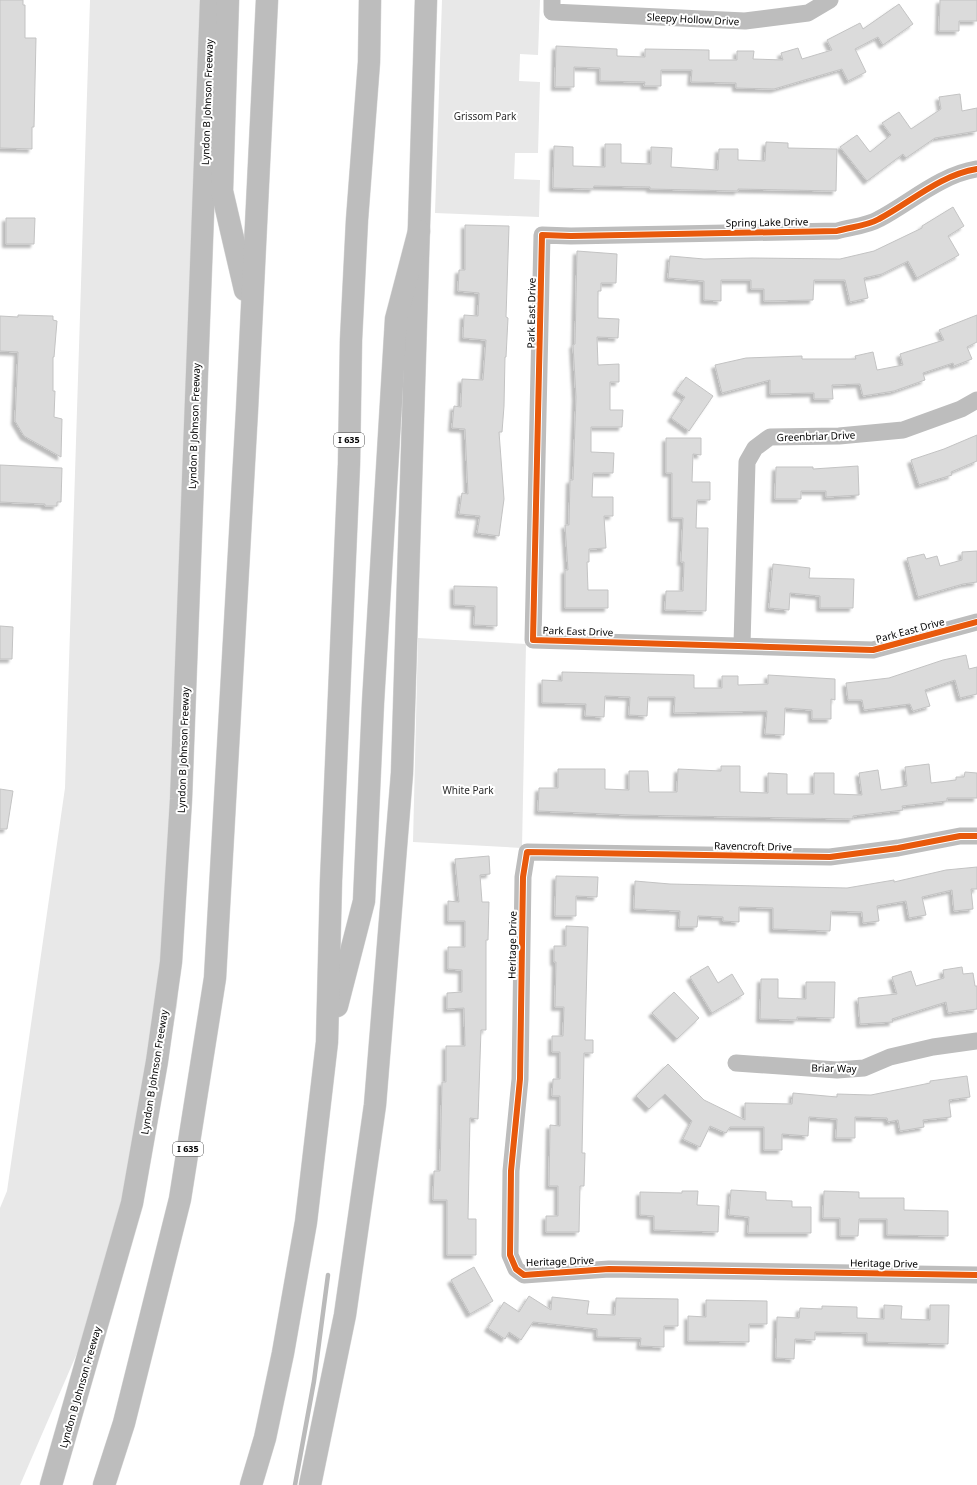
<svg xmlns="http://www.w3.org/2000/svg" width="977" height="1485" font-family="'Noto Sans',sans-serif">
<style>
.green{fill:#e8e8e8}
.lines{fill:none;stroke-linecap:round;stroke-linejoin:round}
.stream{stroke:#bababa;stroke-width:4.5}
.building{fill:#dbdbdb;stroke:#c3c3c3;filter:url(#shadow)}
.major-casing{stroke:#dbdbdb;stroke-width:23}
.highway-casing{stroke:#dbdbdb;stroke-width:23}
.minor{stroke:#bdbdbd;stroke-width:17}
.major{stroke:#bdbdbd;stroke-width:22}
.highway{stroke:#bdbdbd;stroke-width:22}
.cycleway-casing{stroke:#fff;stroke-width:8}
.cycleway{stroke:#e8590c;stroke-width:6}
.labels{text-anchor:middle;stroke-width:4;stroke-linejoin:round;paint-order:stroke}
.shield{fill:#fff;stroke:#4c4c4c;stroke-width:1}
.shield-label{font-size:9px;font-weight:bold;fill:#000}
.street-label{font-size:10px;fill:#000;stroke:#fff}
.park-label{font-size:10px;fill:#2c2c2c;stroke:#fff}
</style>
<defs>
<filter id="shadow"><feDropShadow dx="-3.5" dy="3.5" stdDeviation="1" flood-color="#0004"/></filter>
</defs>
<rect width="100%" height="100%" fill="#fff"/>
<!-- green -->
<g class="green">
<path d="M90 0H212L183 923 177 1005 142 1203 20 1485H0V1208L7 1191 65 788Z"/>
<path d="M442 0H540L538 55 520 54 519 81 540 82 538 153H515L514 179 540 180 539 217 435 213Z"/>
<path d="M418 638 526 644 522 848 413 842Z"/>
</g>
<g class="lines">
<!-- stream -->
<path class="stream" d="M295 1485 314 1381 328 1275"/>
</g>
<!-- building -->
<g class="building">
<path d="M0 0H23V5H25V38H36L34 127H32V149L0 148Z"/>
<path d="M940 0H977V21H959V31H939Z"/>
<path d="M899 4 913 24 883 45 878 37 855 49 866 72 848 81 842 69 774 89 736 88V83L691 82 692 70H661V86H644L645 82 600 81V68L574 67V87H555L556 46 617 49V56L645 57V49L709 50V60H737V51H754L753 59 783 60 781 53 798 48 802 59 832 50 827 40 860 23 863 29Z"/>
<path d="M960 94 962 111 977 108V131L935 138 906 158 903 154 867 181 840 147 857 135 870 152 891 135 882 123 899 112 911 129 941 109 939 97Z"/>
<path d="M766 142 788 143V148L837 149 836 191 738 189V191L650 189V187L594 186 593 189 553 188 554 146 573 147V166L605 167V144H621V163L651 164V147L672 148 671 167 718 170 719 149H738V160L765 161Z"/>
<path d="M953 207 964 226 948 236 959 255 917 278 908 261 882 274 864 278 868 298 850 302 845 280H814L813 300 764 301V289H751V280H721V301L704 300V281L668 278 670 256 704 259 752 258 840 259 874 251 922 228V226Z"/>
<path d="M6 218H35L34 244H6Z"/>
<path d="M465 225 509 226 506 317 508 318 506 357H505L504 406 502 432H499L504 499 499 536 477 533 480 516 459 514 462 493 468 494 465 429 452 428 454 406 461 407 462 379 483 380 486 340 463 338 464 315 478 316 479 293 458 291 459 270H465Z"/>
<path d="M577 251 617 254 616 283H601V291H598V318L619 319 618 338 597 337 598 365 619 364V382H610V410H623L622 427H591V452L614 453 613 473H593L592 497H613V516H604L606 548 589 549V562H587L588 590H608V608H565V570H568L565 525H569L570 480H573L576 397 573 345 575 344Z"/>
<path d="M18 315 53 316V320L57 321 54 357H53V391H55L54 417 62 419 61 457 24 436 15 421 18 352 0 351V316L18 317Z"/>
<path d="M977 315V342L967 347 972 359 954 366 953 363 923 373 925 380 894 391 863 396 860 384 832 385 833 399H814V393L770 394V380L722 393 715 365 746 358 802 356V359H856L855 356 873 352 877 370 903 365 900 354 944 340 939 330Z"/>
<path d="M686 377 713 396 689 431 671 418 685 397 676 391Z"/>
<path d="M977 435V461L951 472 952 475 919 485 911 460 944 449Z"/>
<path d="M666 438H701V455L693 454 692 482H710V500H697L696 528H708L706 611 665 610 666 591H683L684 562H681L683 518H672V473H666Z"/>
<path d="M0 465 62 468 61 502H57V506H45V504L0 502Z"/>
<path d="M858 466 859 495 826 497V491H801V499H775L776 467H813V469Z"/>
<path d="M977 551V582L963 584 918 597 907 558 924 554 926 559 937 556 940 566 962 560V552Z"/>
<path d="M773 564 810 568 809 578 854 579 853 608H820V596L790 593 789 610 769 608Z"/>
<path d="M454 586 497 587V626L474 625 475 606 454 605Z"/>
<path d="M0 626 13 627 12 659H0Z"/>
<path d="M966 655 969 669 977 667V694L960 698 955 680 925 690 930 706 913 711 910 704 864 710 862 700H848L846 683 889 678 943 660Z"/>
<path d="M562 672 694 675V688H722V676H738V685L768 684V675L835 679V700L831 699V719H812V710L785 708 784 735 765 734 767 711 674 713 675 697H648L647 716 629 715 630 697 605 696 604 717 585 716 586 704 542 703V680L562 681Z"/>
<path d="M929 764 931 783 956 780V777H964L965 772 977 773V798H947V801L902 806 903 810 853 816V819L630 815 538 811 539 788H558V769H605V789L629 790V771H648L649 792H677L678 769 721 771V766H740V792L768 793V773L787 774V794H814V773H834V794L862 795 859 773 878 770 881 790 907 786 905 767Z"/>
<path d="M0 789 13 791 7 829H0Z"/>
<path d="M489 856 490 874 480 875 482 902H489L488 940H486V1030H481L478 1119 470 1118 468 1219H476V1255H447V1200H433L434 1171H440L442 1082H446V1046H465L464 1008 447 1009V993L462 992V970L448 969V947H465V921H448V901L459 902 455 859Z"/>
<path d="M977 867V889H971L973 909 954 911 952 890 922 897 926 915 909 918 906 901 877 906 879 921 863 923 862 912 831 911 830 931 773 929V908L739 907V922L723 921V917L698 916 697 927H679L680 911 634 909 635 881 670 884 847 888 894 880V882L946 870Z"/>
<path d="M556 876 598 877 597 897 576 896V916H555Z"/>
<path d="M566 926 588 927 585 1040H593V1053H584L582 1153H585L584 1186H580L579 1232H546V1216H558V1186H549L550 1125 560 1126V1096H552L553 1079H560V1052H552V1036H563L564 1007H555L556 962H554V946H566Z"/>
<path d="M708 966 718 983 732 974 744 994 712 1013 690 977Z"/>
<path d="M962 967 963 974 973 973 975 986H977V1009L948 1013 946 1002 892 1019 893 1022 860 1024 858 998 897 994 892 977 911 971 916 986 944 978 943 970Z"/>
<path d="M761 979H778V998L806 999V982H835L834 1018 797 1017V1020L760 1019Z"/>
<path d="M674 992 699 1018 677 1039 652 1013Z"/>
<path d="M668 1064 704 1100 745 1120V1103L792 1104 793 1093 837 1097V1094L871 1095 930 1083V1081L967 1076 970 1097 949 1100 951 1117 923 1120 924 1127 900 1131 898 1120 888 1122 887 1118 855 1117V1138H836L837 1119 809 1117 808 1136 782 1134V1150H764V1127H730L726 1133 710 1126 700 1147 683 1139 692 1121 665 1094 649 1109 636 1096Z"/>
<path d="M731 1190 766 1192V1200L792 1201V1207H811V1233H748L749 1217 729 1215Z"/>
<path d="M682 1191H698L697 1205 719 1206 718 1232 654 1230V1216L640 1215V1192L682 1193Z"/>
<path d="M824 1191 859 1192V1198H904V1210L948 1211V1236L887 1235V1219H859L858 1236H840V1218H823Z"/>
<path d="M474 1267 493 1301 470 1314 451 1280Z"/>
<path d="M529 1296 551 1310 552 1297 589 1301 587 1314 615 1315 616 1298 678 1299V1326H664V1347L640 1346 641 1338 597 1337V1329L533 1322 521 1340 509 1332 505 1339 488 1328 504 1302 519 1312Z"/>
<path d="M706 1300 767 1301V1324H749V1342L688 1341V1316L706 1317Z"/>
<path d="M884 1305 902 1306 901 1319 930 1320V1305H949L948 1344 867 1342V1333L815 1332V1340L795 1339 794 1359 776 1358 777 1317 799 1318 800 1308 822 1309V1306L857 1307V1318L884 1319Z"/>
</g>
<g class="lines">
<!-- major casing -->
<g class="major-casing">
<g id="major">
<path d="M51 1485 132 1203 157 1061 171 962 181 799 211 0"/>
<path d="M310 1485 345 1315 375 1105 402 773 426 0"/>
</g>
</g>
<!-- highway casing -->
<g class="highway-casing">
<g id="highway">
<path d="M228 0 222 191 245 290"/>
<path d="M337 1006 364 901 373 703 396 319 419 231"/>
<path d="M104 1485 124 1423 180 1199 215 978 247 410 267 0"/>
<path d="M251 1485 265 1438 283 1353 306 1222 327 1042 331 881 349 464 351 340 357 220 369 62 370 0"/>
</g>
</g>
<!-- minor -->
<g class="minor">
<path d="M552 0V12L745 21 808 13 830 0"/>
<path d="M977 169C940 175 911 202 879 219 867 226 850 227 837 231L571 236 542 235 533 640 873 650 977 622"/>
<path d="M742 645 747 462 755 448 770 437 839 436 903 430 961 409 977 400"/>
<path d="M977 836H960L898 848 830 857 527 852 523 877 520 1079 511 1171 510 1255 516 1269 524 1275 609 1269 977 1275"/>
<path d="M736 1063 837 1070 864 1068 890 1057 933 1047 977 1041"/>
</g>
<!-- major -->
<use href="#major" class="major"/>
<!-- highway -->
<use href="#highway" class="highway"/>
<!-- cycleway casing -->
<g class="cycleway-casing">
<g id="cycleway">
<path d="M977 169C940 175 911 202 879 219 867 226 850 227 837 231L571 236 542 235 533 640 873 650 977 622"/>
<path d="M977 836H960L898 848 830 857 527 852 523 877 520 1079 511 1171 510 1255 516 1269 524 1275 609 1269 977 1275"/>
</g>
</g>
<!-- cycleway -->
<use href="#cycleway" class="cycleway"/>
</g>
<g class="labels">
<!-- shield labels -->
<g class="shield">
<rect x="334" y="433" width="30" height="14" rx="3"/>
<rect x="173" y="1142" width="30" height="14" rx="3"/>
</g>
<g class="shield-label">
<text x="349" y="443">I 635</text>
<text x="188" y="1152">I 635</text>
</g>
<!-- street labels -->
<g class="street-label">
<text transform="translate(693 19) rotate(3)" y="4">Sleepy Hollow Drive</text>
<text transform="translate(207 102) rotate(-88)" y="4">Lyndon B Johnson Freeway</text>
<text transform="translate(767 222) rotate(-1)" y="4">Spring Lake Drive</text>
<text transform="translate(531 313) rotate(-89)" y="4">Park East Drive</text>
<text transform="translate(194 426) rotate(-88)" y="4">Lyndon B Johnson Freeway</text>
<text transform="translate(816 436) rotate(-2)" y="4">Greenbriar Drive</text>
<text transform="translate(910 630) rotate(-15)" y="4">Park East Drive</text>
<text transform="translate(578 631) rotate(2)" y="4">Park East Drive</text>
<text transform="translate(183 750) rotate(-88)" y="4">Lyndon B Johnson Freeway</text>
<text transform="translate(753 846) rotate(1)" y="4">Ravencroft Drive</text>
<text transform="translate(512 945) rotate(-89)" y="4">Heritage Drive</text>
<text transform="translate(834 1068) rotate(1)" y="4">Briar Way</text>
<text transform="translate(154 1072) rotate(-81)" y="4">Lyndon B Johnson Freeway</text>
<text transform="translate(560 1261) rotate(-2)" y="4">Heritage Drive</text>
<text transform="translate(884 1263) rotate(1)" y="4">Heritage Drive</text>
<text transform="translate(80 1387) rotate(-74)" y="4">Lyndon B Johnson Freeway</text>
</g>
<!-- park labels -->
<g class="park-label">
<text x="485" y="120">Grissom Park</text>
<text x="468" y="794">White Park</text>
</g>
</g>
</svg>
